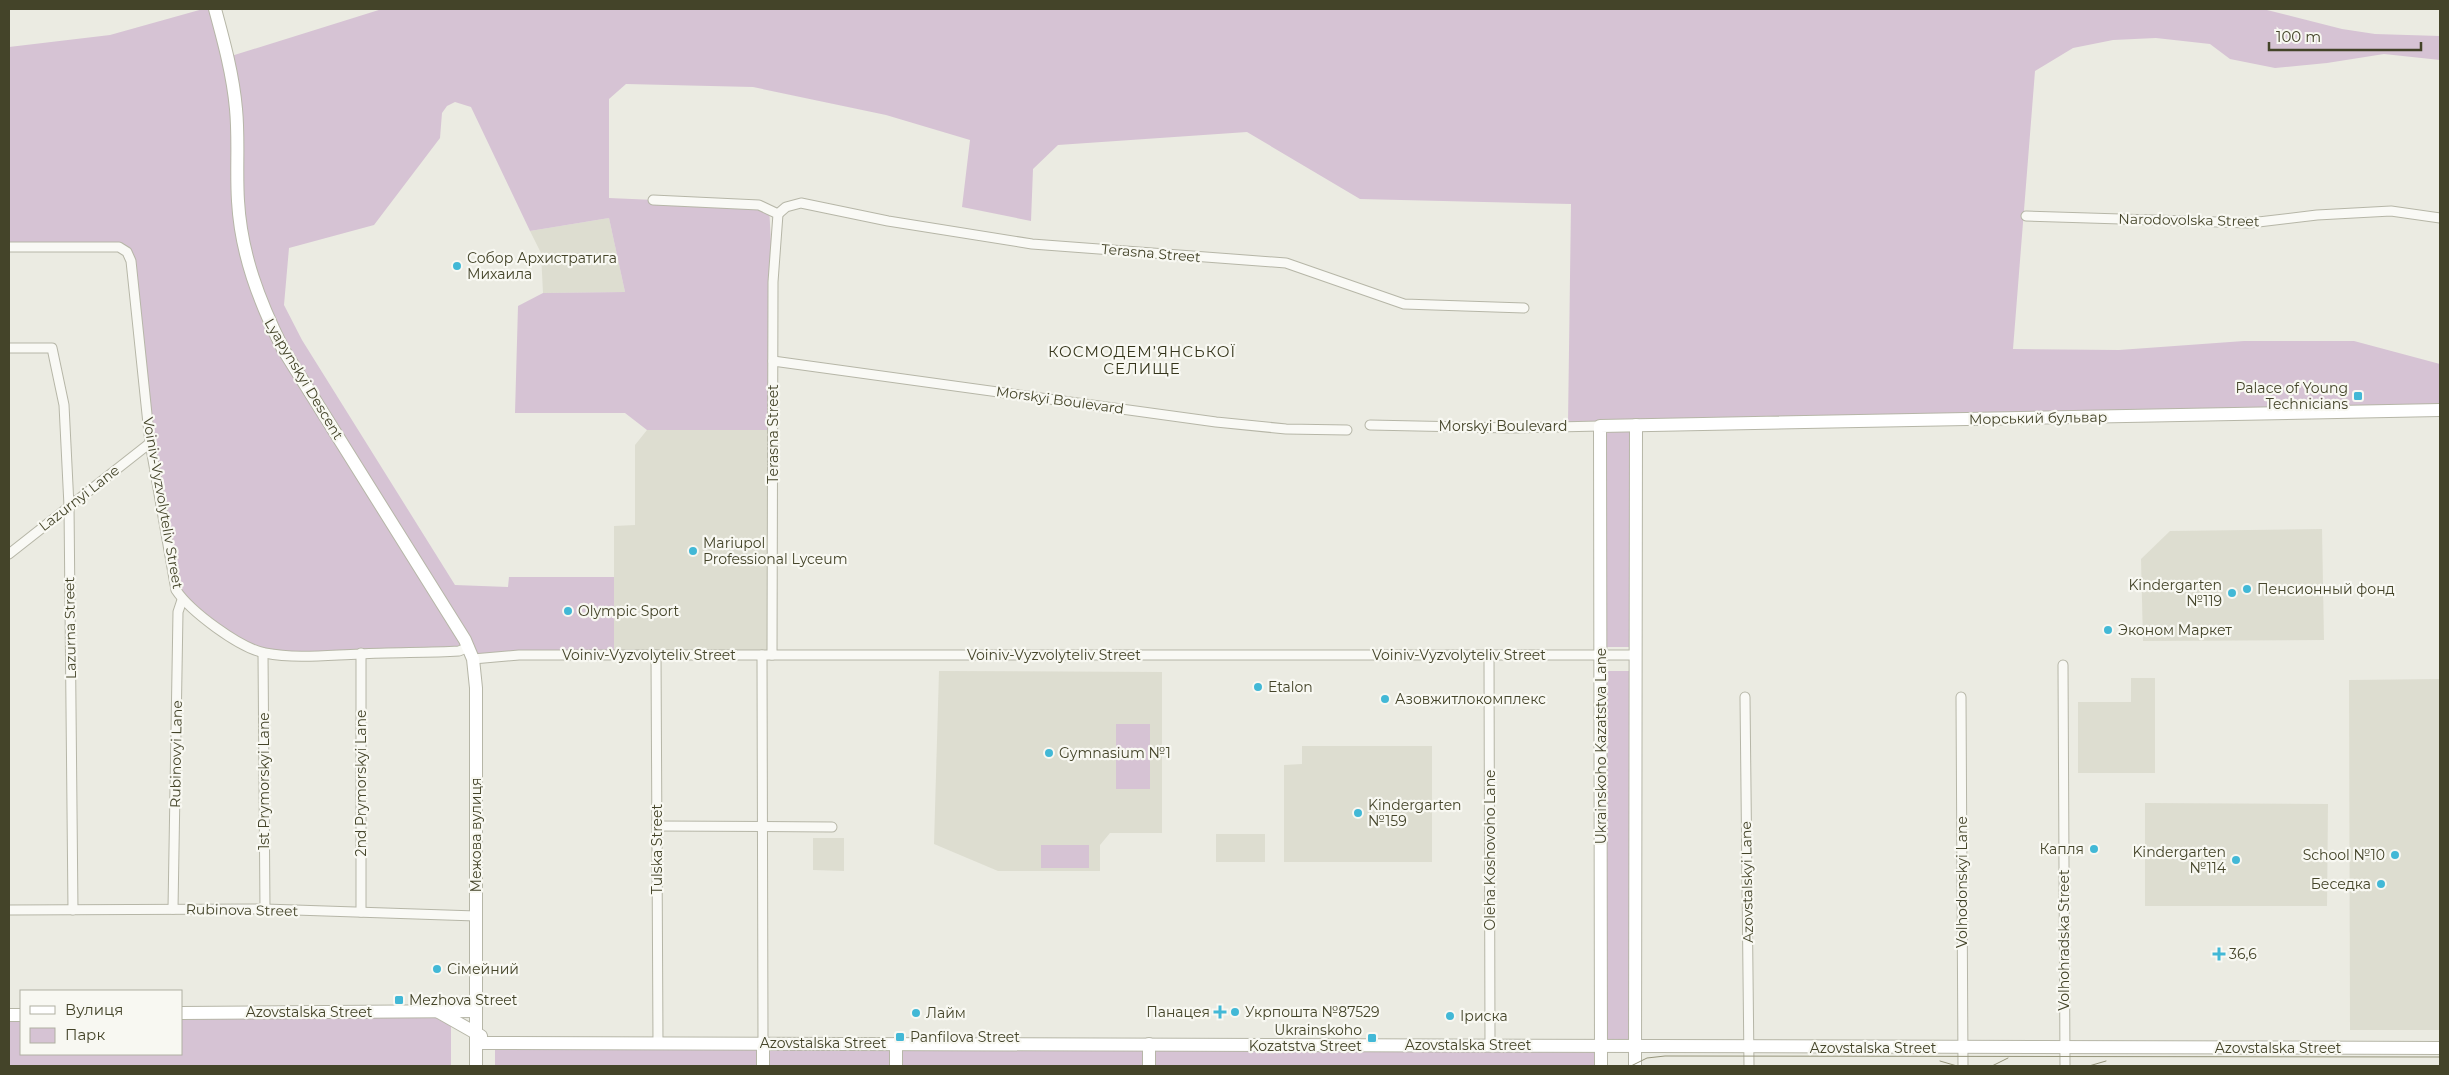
<svg xmlns="http://www.w3.org/2000/svg" width="2449" height="1075" font-family="Montserrat,sans-serif">
<style>
.built{fill:#ddddd0}
.green{fill:#d6c3d4}
.lines{fill:none;stroke-linecap:round;stroke-linejoin:round}
.street-casing{stroke:#b6b6a7;stroke-width:11}
.secondary-casing{stroke:#b6b6a7;stroke-width:14}
.street{stroke:#f9f9f5;stroke-width:9}
.secondary{stroke:#fff;stroke-width:12}
.tram{stroke:#96957b;stroke-width:1}
.poi-dot{fill:#42b8d6;stroke:#f8f8f2;stroke-width:2}
.labels{text-anchor:middle;stroke-width:4.5;stroke-linejoin:round;paint-order:stroke}
.street-label{font-size:14px;fill:#444429;stroke:#f8f8f2}
.poi-label{font-size:14px;fill:#444429;stroke:#f8f8f2;text-anchor:start}
.neighbourhood-label{font-size:15px;letter-spacing:1px;fill:#35351b;stroke:#f8f8f2}
</style>
<rect width="100%" height="100%" fill="#ebebe2"/>
<!-- built -->
<g class="built">
<path d="M609 218 625 292 543 293 541 253 530 231Z"/>
<path d="M647 430H773L772 655H614V526L635 525V445Z"/>
<path d="M2322 529 2324 640 2143 641 2141 559 2170 531Z"/>
<path d="M939 671 1162 672V833H1110L1100 845V871H998L934 844Z"/>
<path d="M2131 678H2155V773H2078V702H2131Z"/>
<path d="M2440 679V1030H2350L2349 680Z"/>
<path d="M1302 746H1432V862H1284V765L1302 764Z"/>
<path d="M2145 803 2328 804 2327 906H2145Z"/>
<rect x="1216" y="834" width="49" height="28"/>
<path d="M813 838H844V871L813 870Z"/>
</g>
<!-- green -->
<g class="green">
<path d="M203 9H215L228 57 382 9H2263L2342 29 2375 34 2440 36V60L2384 54 2327 63 2275 68 2230 59 2210 44 2156 38 2113 40 2073 48 2035 71 2013 349 2119 350 2244 341H2354L2440 364V405L1568 423 1571 204 1360 199 1247 132 1058 145 1033 169 1031 221 962 207 970 140 886 115 753 87 626 84 609 99V198L769 205 773 282V430H647L625 413H515L518 306 543 293 625 292 609 218 530 231 471 107 455 102 447 106 442 113 440 138 374 225 289 248 284 305 302 340 455 585 508 587 509 577H614V655L361 653 317 656 248 647 182 600 150 443 131 261 119 247H9V47L110 35Z"/>
<path d="M1633 429V647H1604L1603 430Z"/>
<path d="M1604 671H1633L1632 1044 1604 1042Z"/>
<rect x="1116" y="724" width="34" height="65"/>
<rect x="1041" y="845" width="48" height="23"/>
<path d="M436 1014 451 1022V1066H9V1018H21V1054H181V1016Z"/>
<path d="M495 1046 1598 1049V1066H495Z"/>
</g>
<g class="lines">
<!-- street casing -->
<g class="street-casing">
<g id="street">
<path d="M653 200 759 205 778 214 773 282 772 655"/>
<path d="M778 214 786 207 801 203 888 221 1032 244 1286 263 1404 304 1524 308"/>
<path d="M2026 216 2250 223 2317 215 2391 211 2440 218"/>
<path d="M9 247H119L127 252 131 261 150 443 176 590C190 611 239 648 265 653 296 659 329 655 360 654 393 652 426 653 459 651L469 647"/>
<path d="M9 348H52L64 405 69 506 73 910"/>
<path d="M773 361 1216 422 1286 429 1347 430"/>
<path d="M1370 425 1511 428 1600 426"/>
<path d="M9 554 150 443"/>
<path d="M263 653 265 909"/>
<path d="M361 653V912"/>
<path d="M656 655 658 1043"/>
<path d="M762 655 763 1043"/>
<path d="M1489 655 1490 1045"/>
<path d="M473 659 519 655H1636"/>
<path d="M2063 665 2065 1066"/>
<path d="M1745 697 1749 1066"/>
<path d="M1961 697 1963 1066"/>
<path d="M657 826 832 827"/>
<path d="M173 909 178 612 182 600"/>
<path d="M9 910 265 909 476 916"/>
</g>
</g>
<!-- secondary casing -->
<g class="secondary-casing">
<g id="secondary">
<path d="M215 9C224 42 233 75 236 109 239 140 236 170 238 201 241 254 259 301 283 349L465 640 473 659 476 688V1066"/>
<path d="M437 1011 481 1036"/>
<path d="M181 1013 476 1011"/>
<path d="M9 1015H21"/>
<path d="M476 1043 2440 1048"/>
<path d="M763 1043V1066"/>
<path d="M896 1044V1066"/>
<path d="M1149 1066V1044"/>
<path d="M1601 1066 1600 426 2440 410"/>
<path d="M1635 1066 1636 425"/>
</g>
</g>
<!-- street -->
<use href="#street" class="street"/>
<!-- secondary -->
<use href="#secondary" class="secondary"/>
<!-- tram -->
<g class="tram">
<path d="M1940 1061 1957 1066"/>
<path d="M1631 1066 1647 1058 1665 1056 2440 1057"/>
<path d="M1992 1066 2008 1058"/>
<path d="M2089 1066 2106 1061"/>
</g>
</g>
<!-- markers -->
<g class="poi-dot">
<circle cx="457" cy="266" r="5"/>
<rect x="2353" y="391" width="10" height="10" rx="2.5"/>
<circle cx="693" cy="551" r="5"/>
<circle cx="2247" cy="589" r="5"/>
<circle cx="2232" cy="593" r="5"/>
<circle cx="568" cy="611" r="5"/>
<circle cx="2108" cy="630" r="5"/>
<circle cx="1258" cy="687" r="5"/>
<circle cx="1385" cy="699" r="5"/>
<circle cx="1049" cy="753" r="5"/>
<circle cx="1358" cy="813" r="5"/>
<circle cx="2094" cy="849" r="5"/>
<circle cx="2395" cy="855" r="5"/>
<circle cx="2236" cy="860" r="5"/>
<circle cx="2381" cy="884" r="5"/>
<path d="M2216.5 946.5h5v5h5v5h-5v5h-5v-5h-5v-5h5z"/>
<circle cx="437" cy="969" r="5"/>
<rect x="394" y="995" width="10" height="10" rx="2.5"/>
<path d="M1217.5 1004.5h5v5h5v5h-5v5h-5v-5h-5v-5h5z"/>
<circle cx="1235" cy="1012" r="5"/>
<circle cx="916" cy="1013" r="5"/>
<circle cx="1450" cy="1016" r="5"/>
<rect x="895" y="1032" width="10" height="10" rx="2.5"/>
<rect x="1367" y="1033" width="10" height="10" rx="2.5"/>
</g>
<g class="labels">
<!-- street labels -->
<g class="street-label">
<text transform="translate(2189 220) rotate(1)" y="5">Narodovolska Street</text>
<text transform="translate(1151 253) rotate(5)" y="5">Terasna Street</text>
<text transform="translate(304 379) rotate(59)" y="5">Lyapynskyi Descent</text>
<text transform="translate(1060 400) rotate(8)" y="5">Morskyi Boulevard</text>
<text transform="translate(2038 418) rotate(-1)" y="5">Морський бульвар</text>
<text x="1503" y="431">Morskyi Boulevard</text>
<text transform="translate(773 434) rotate(-90)" y="5">Terasna Street</text>
<text transform="translate(79 498) rotate(-38)" y="5">Lazurnyi Lane</text>
<text transform="translate(163 503) rotate(80)" y="5">Voiniv-Vyzvolyteliv Street</text>
<text transform="translate(70 628) rotate(-91)" y="5">Lazurna Street</text>
<text x="649" y="660">Voiniv-Vyzvolyteliv Street</text>
<text x="1054" y="660">Voiniv-Vyzvolyteliv Street</text>
<text x="1459" y="660">Voiniv-Vyzvolyteliv Street</text>
<text transform="translate(1601 746) rotate(-90)" y="5">Ukrainskoho Kazatstva Lane</text>
<text transform="translate(176 754) rotate(-89)" y="5">Rubinovyi Lane</text>
<text transform="translate(264 781) rotate(-90)" y="5">1st Prymorskyi Lane</text>
<text transform="translate(361 783) rotate(-90)" y="5">2nd Prymorskyi Lane</text>
<text transform="translate(476 835) rotate(-90)" y="5">Межова вулиця</text>
<text transform="translate(657 849) rotate(-90)" y="5">Tulska Street</text>
<text transform="translate(1490 850) rotate(-90)" y="5">Oleha Koshovoho Lane</text>
<text transform="translate(1747 882) rotate(-91)" y="5">Azovstalskyi Lane</text>
<text transform="translate(1962 882) rotate(-90)" y="5">Volhodonskyi Lane</text>
<text transform="translate(242 910) rotate(1)" y="5">Rubinova Street</text>
<text transform="translate(2064 940) rotate(-90)" y="5">Volhohradska Street</text>
<text x="309" y="1017">Azovstalska Street</text>
<text x="823" y="1048">Azovstalska Street</text>
<text x="1468" y="1050">Azovstalska Street</text>
<text x="1873" y="1053">Azovstalska Street</text>
<text x="2278" y="1053">Azovstalska Street</text>
</g>
<!-- poi labels -->
<g class="poi-label">
<text x="467" y="263">Собор Архистратига<tspan x="467" dy="16">Михаила</tspan></text>
<text x="2348" y="393" text-anchor="end">Palace of Young<tspan x="2348" dy="16">Technicians</tspan></text>
<text x="703" y="548">Mariupol<tspan x="703" dy="16">Professional Lyceum</tspan></text>
<text x="2222" y="590" text-anchor="end">Kindergarten<tspan x="2222" dy="16">№119</tspan></text>
<text x="2257" y="594">Пенсионный фонд</text>
<text x="578" y="616">Olympic Sport</text>
<text x="2118" y="635">Эконом Маркет</text>
<text x="1268" y="692">Etalon</text>
<text x="1395" y="704">Азовжитлокомплекс</text>
<text x="1059" y="758">Gymnasium №1</text>
<text x="1368" y="810">Kindergarten<tspan x="1368" dy="16">№159</tspan></text>
<text x="2084" y="854" text-anchor="end">Капля</text>
<text x="2226" y="857" text-anchor="end">Kindergarten<tspan x="2226" dy="16">№114</tspan></text>
<text x="2385" y="860" text-anchor="end">School №10</text>
<text x="2371" y="889" text-anchor="end">Беседка</text>
<text x="2229" y="959">36,6</text>
<text x="447" y="974">Сімейний</text>
<text x="409" y="1005">Mezhova Street</text>
<text x="1210" y="1017" text-anchor="end">Панацея</text>
<text x="1245" y="1017">Укрпошта №87529</text>
<text x="926" y="1018">Лайм</text>
<text x="1460" y="1021">Іриска</text>
<text x="1362" y="1035" text-anchor="end">Ukrainskoho<tspan x="1362" dy="16">Kozatstva Street</tspan></text>
<text x="910" y="1042">Panfilova Street</text>
</g>
<!-- neighbourhood labels -->
<g class="neighbourhood-label">
<text x="1142" y="357">КОСМОДЕМ’ЯНСЬКОЇ<tspan x="1142" dy="17">СЕЛИЩЕ</tspan></text>
</g>
</g>
<!-- border -->
<rect width="2449" height="1075" fill="none" stroke="#444429" stroke-width="20"/>
<!-- legend -->
<rect x="20" y="990" width="162" height="65" fill="#f8f8f2" stroke="#b0b0a2"/>
<rect x="30" y="1006" width="25" height="8" fill="#ffffff" stroke="#b0b0a2"/>
<text x="65" y="1015" font-size="15" fill="#444429">Вулиця</text>
<rect x="30" y="1028" width="25" height="15" fill="#d6c3d4" stroke="#b0b0a2"/>
<text x="65" y="1040" font-size="15" fill="#444429">Парк</text>
<!-- scale -->
<path d="M2269 42v8h152v-8" fill="none" stroke="#444429" stroke-width="2.5"/>
<text x="2276" y="42" font-size="15" fill="#444429" stroke="#f8f8f2" stroke-width="4" paint-order="stroke">100 m</text>
</svg>
